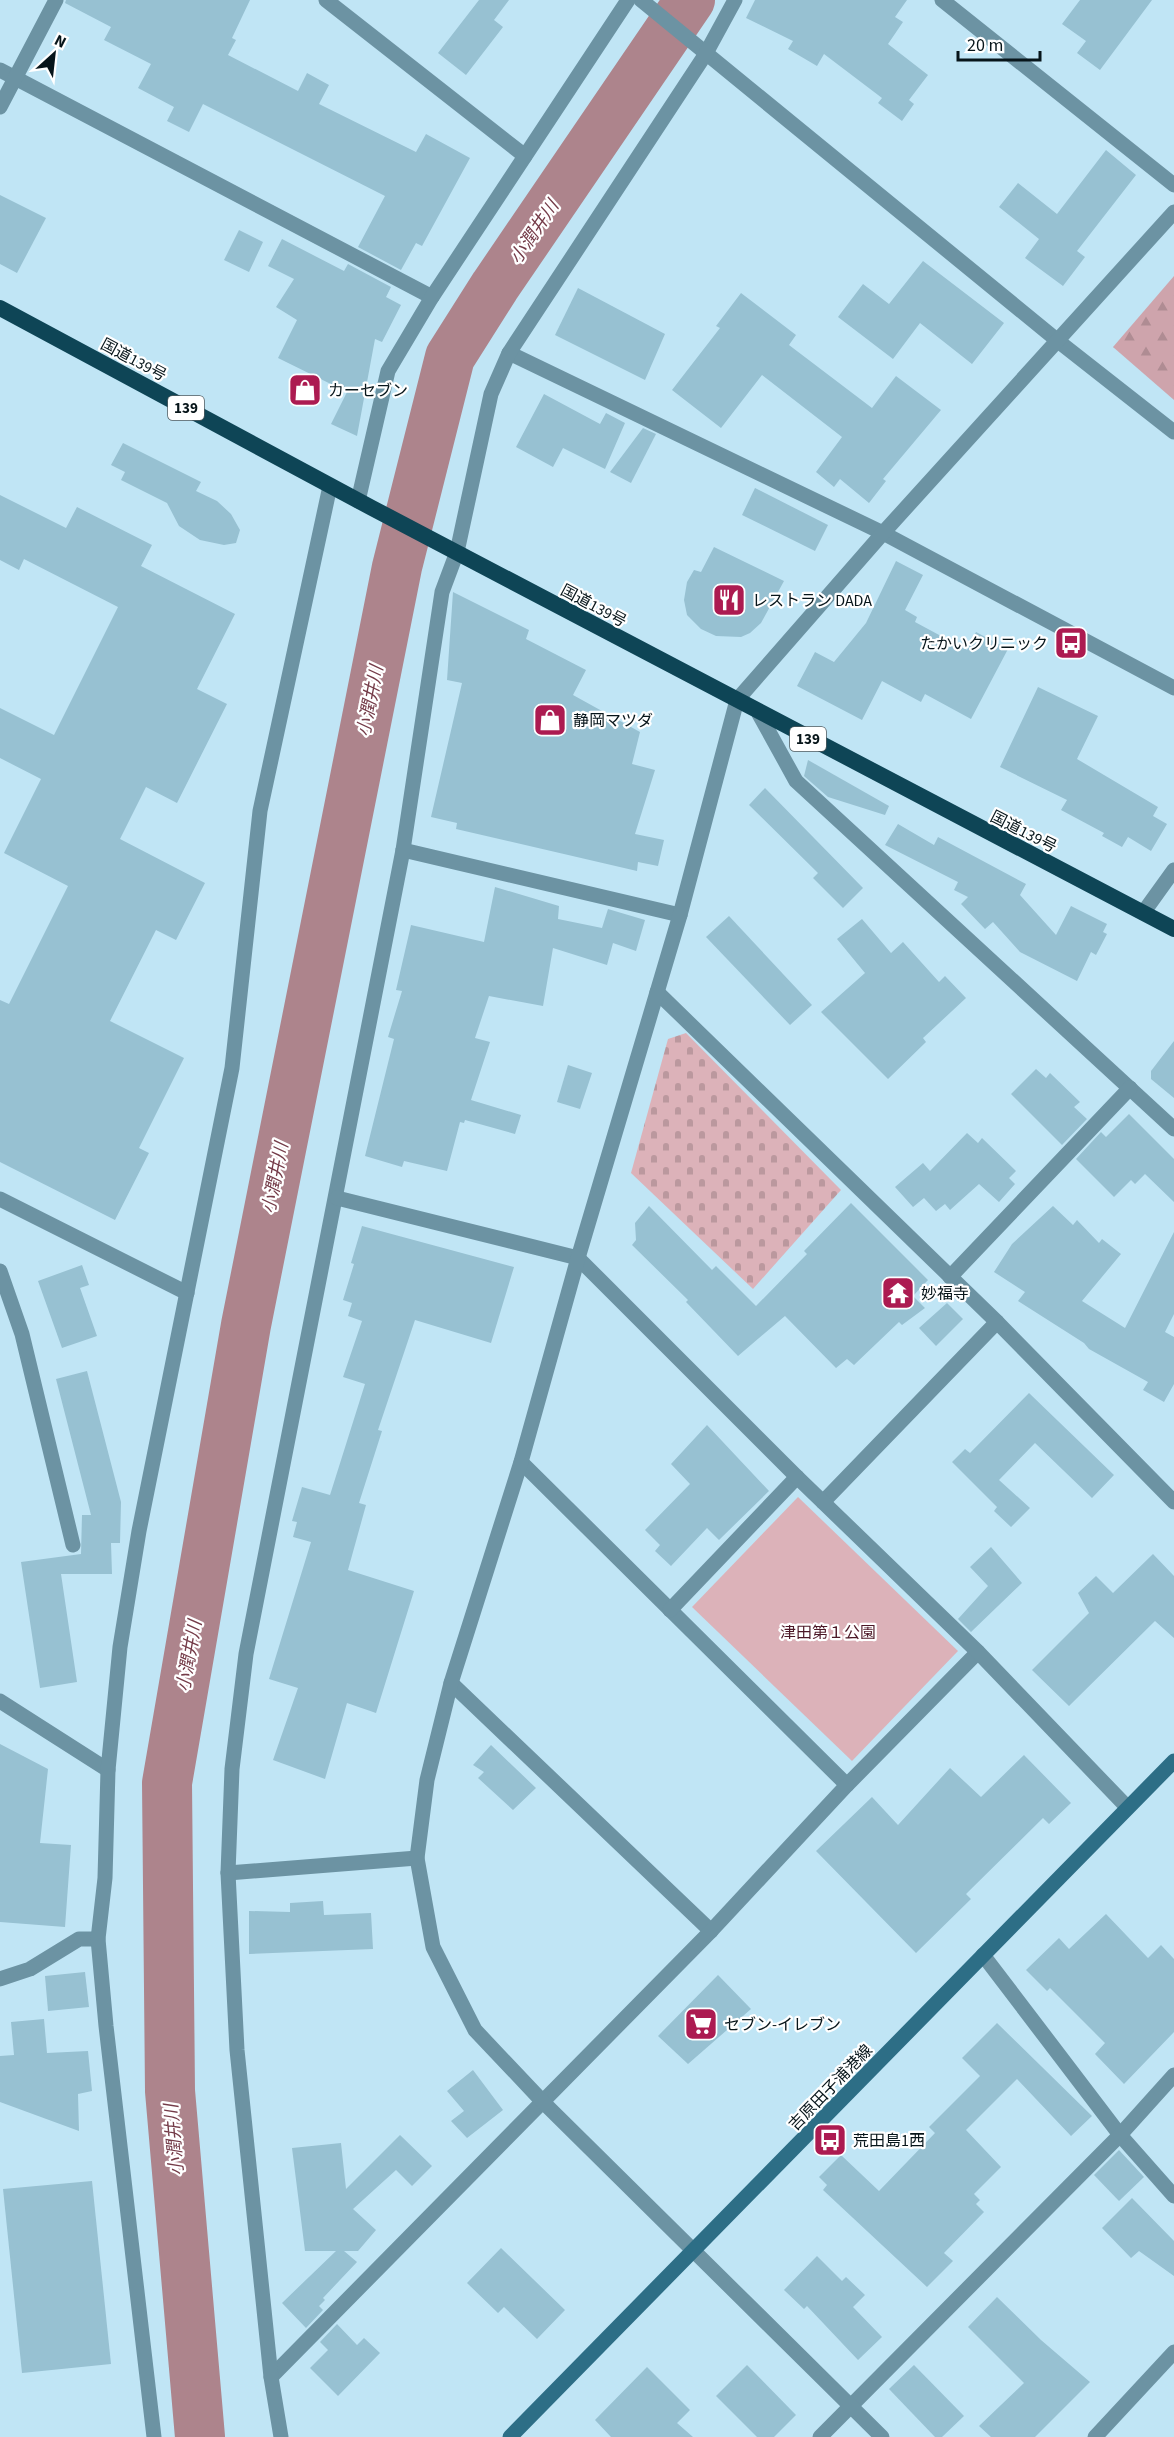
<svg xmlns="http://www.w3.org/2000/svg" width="1174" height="2437" font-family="'Source Sans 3','Noto Sans JP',sans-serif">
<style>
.forest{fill:url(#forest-firs)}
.cemetery{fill:url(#cemetery-stones)}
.park{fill:#dcb2b9}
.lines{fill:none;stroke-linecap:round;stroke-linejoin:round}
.river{stroke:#ad848c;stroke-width:50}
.building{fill:#97c1d2}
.minor{stroke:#6c93a3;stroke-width:15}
.tertiary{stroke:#6c93a3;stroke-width:15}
.secondary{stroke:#2d6e86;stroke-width:15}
.trunk{stroke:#0e4556;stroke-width:16}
.labels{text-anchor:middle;stroke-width:4.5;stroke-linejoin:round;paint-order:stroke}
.shield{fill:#fff;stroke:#515b5f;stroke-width:1.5}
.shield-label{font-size:15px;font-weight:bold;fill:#07151a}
.street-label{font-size:16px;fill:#07151a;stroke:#fff}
.poi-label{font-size:16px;fill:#07151a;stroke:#fff;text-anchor:start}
.park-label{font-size:16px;fill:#4c1827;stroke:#fff}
.water-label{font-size:18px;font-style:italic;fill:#743b48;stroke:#fff}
</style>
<defs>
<pattern id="forest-firs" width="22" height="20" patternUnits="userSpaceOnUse" patternTransform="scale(1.5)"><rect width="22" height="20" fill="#cea4ac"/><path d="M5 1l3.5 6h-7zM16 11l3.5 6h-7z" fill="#af8c93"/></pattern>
<pattern id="cemetery-stones" width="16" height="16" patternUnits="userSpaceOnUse" patternTransform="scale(1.5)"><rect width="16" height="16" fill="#dcb2b9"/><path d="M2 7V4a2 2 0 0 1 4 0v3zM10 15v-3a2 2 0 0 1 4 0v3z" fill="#bb989e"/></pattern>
</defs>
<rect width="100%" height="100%" fill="#c0e5f5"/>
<!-- forest -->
<path class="forest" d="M1174 276V400L1113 347Z"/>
<!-- cemetery -->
<path class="cemetery" d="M686 1033 841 1190 753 1289 631 1173 668 1039Z"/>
<!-- park -->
<path class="park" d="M798 1497 958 1651 852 1761 692 1607Z"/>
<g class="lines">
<!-- river -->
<path class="river" d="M200 2437 170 2091 167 1783 246 1325 397 567 450 357 495 286 690 0"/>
</g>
<!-- building -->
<g class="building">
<path d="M66 0H250L232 38 236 40 228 55 298 91 307 73 329 85 319 104 416 152 426 134 470 158 422 246 416 243 401 270 358 247 385 196 203 104 189 132 167 121 174 107 138 88 151 64 104 40 111 27 65 3Z"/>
<path d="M479 0H509L494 20 503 27 466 75 438 53Z"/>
<path d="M755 0H907L895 17 903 22 888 44 928 75 909 100 914 104 902 121 878 103 882 98 824 54 817 66 788 49 793 41 746 18Z"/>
<path d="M1080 0H1152L1100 70 1077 53 1086 41 1062 24Z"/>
<path d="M1106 150 1136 175 1077 251 1085 257 1063 286 1025 258 1039 239 999 207 1018 183 1057 214Z"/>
<path d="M0 195 46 218 17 273 0 264Z"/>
<path d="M239 230 263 242 249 272 224 260Z"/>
<path d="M282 239 344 271 348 264 391 287 386 297 401 305 382 342 375 339 357 436 331 424 347 392 278 358 297 320 276 307 294 279 268 266Z"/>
<path d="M923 261 1004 323 972 364 920 323 893 359 838 317 863 284 889 304Z"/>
<path d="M578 288 665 334 645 380 555 335Z"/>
<path d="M741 293 796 335 789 345 872 408 896 376 941 410 883 479 886 481 869 503 840 479 834 487 816 472 842 437 762 375 721 428 672 390 720 328 716 326Z"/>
<path d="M544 394 600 424 606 413 625 423 605 469 563 448 553 467 516 447Z"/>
<path d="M643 428 656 434 631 483 610 472Z"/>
<path d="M123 443 201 482 196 491 217 501 231 514 240 530 236 543 224 545 200 540 179 526 167 503 121 480 125 472 111 465Z"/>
<path d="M755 488 828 525 815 551 742 515Z"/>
<path d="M0 495 66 528 77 507 152 545 141 566 235 614 197 689 227 704 177 803 146 787 120 839 205 883 176 940 156 930 110 1021 184 1058 139 1148 149 1153 115 1220 0 1162V1000L9 1004 68 886 4 853 41 779 0 758V708L54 735 118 607 24 559 19 570 0 560Z"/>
<path d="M714 547 784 581 761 623 750 633 741 637 716 636 701 629 687 615 684 600 687 582 694 570 701 572Z"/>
<path d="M896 561 923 575 905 610 917 617 915 622 967 650 976 632 1008 649 971 719 925 694 921 702 882 681 862 720 797 686 815 652 834 662 866 623Z"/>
<path d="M453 592 529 630 526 639 586 670 573 695 640 732 632 764 655 770 635 834 664 840 658 866 638 862 637 871 456 829 457 823 431 817 462 683 447 680Z"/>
<path d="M1038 687 1098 716 1077 759 1158 807 1153 816 1167 824 1151 851 1128 837 1122 847 1102 836 1104 833 1061 810 1067 800 1000 767Z"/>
<path d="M808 760 889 806 885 815 828 797 804 776Z"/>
<path d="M765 788 863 888 843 908 813 878 818 873 749 805Z"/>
<path d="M898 824 934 845 938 837 1026 884 1020 895 1056 935 1071 906 1107 924 1103 932 1107 934 1096 955 1091 952 1077 981 1020 952 993 922 985 929 961 904 968 897 954 890 958 882 885 845Z"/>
<path d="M495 887 559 906 558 919 602 928 608 909 645 920 636 951 613 943 607 965 553 948 543 1006 489 996 475 1038 490 1042 471 1100 521 1115 515 1134 465 1120 464 1123 460 1122 447 1171 404 1161 402 1167 365 1156 394 1039 388 1037 402 991 396 990 411 925 484 942Z"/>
<path d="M729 916 812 1005 790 1025 706 937Z"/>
<path d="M862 919 891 953 903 942 939 982 945 976 966 998 923 1038 926 1042 888 1079 821 1012 865 973 837 939Z"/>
<path d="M1174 1041V1098L1151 1079V1071Z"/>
<path d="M568 1065 592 1073 580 1109 557 1102Z"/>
<path d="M1036 1069 1046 1078 1050 1073 1080 1102 1074 1107 1087 1119 1062 1145 1011 1094Z"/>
<path d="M1129 1114 1174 1159V1202L1145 1174 1135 1184 1131 1180 1114 1197 1076 1159 1101 1132 1106 1137Z"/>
<path d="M967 1133 978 1143 982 1138 1016 1171 1009 1178 1015 1184 999 1202 979 1184 950 1210 945 1204 936 1211 924 1198 913 1207 895 1187 923 1163 930 1171Z"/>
<path d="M851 1203 928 1280 913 1296 925 1308 902 1325 899 1322 854 1365 847 1359 836 1368 785 1316 738 1356 686 1302 688 1300 632 1245 636 1240 635 1223 649 1206 712 1270 716 1266 756 1306 807 1254 804 1251Z"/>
<path d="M1053 1206 1073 1225 1077 1220 1099 1243 1102 1239 1121 1254 1082 1301 1125 1328 1174 1232V1314L1165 1332 1174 1337V1384L1164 1402 1143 1390 1148 1382 1089 1349 1084 1343 1018 1301 1025 1292 994 1272 1012 1244Z"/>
<path d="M362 1226 514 1267 491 1343 415 1320 378 1430 382 1431 359 1503 366 1505 348 1570 414 1591 376 1713 347 1703 325 1779 273 1760 298 1688 269 1679 311 1542 293 1537 297 1522 292 1521 302 1487 330 1495 365 1384 343 1377 362 1321 348 1316 352 1303 343 1300 354 1264 351 1263Z"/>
<path d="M82 1265 89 1285 80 1288 97 1336 62 1348 38 1281Z"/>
<path d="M947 1303 963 1319 936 1346 919 1328Z"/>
<path d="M87 1371 121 1502 120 1543H111L112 1574H61L77 1682 40 1688 21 1562 81 1554 82 1515H91L56 1379Z"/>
<path d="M1029 1393 1114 1475 1092 1498 1035 1443 999 1480 1030 1508 1011 1527 994 1511 997 1507 952 1462 965 1449 970 1453Z"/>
<path d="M707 1425 769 1491 719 1540 707 1528 671 1566 655 1551 660 1545 645 1530 690 1484 671 1464Z"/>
<path d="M991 1547 1022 1583 971 1632 958 1619 988 1586 970 1567Z"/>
<path d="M1153 1554 1174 1576V1638L1155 1621 1069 1706 1032 1670 1089 1613 1078 1593 1096 1576 1113 1593Z"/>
<path d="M0 1744 48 1769 40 1843 71 1845 65 1927 0 1922Z"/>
<path d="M491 1745 536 1788 513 1810 478 1778 484 1772 473 1765Z"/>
<path d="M1024 1755 1071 1803 1049 1824 1043 1818 966 1894 971 1899 916 1953 816 1851 872 1797 898 1825 950 1768 981 1797Z"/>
<path d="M323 1901 324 1915 371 1913 373 1949 249 1954V1911L290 1912V1903Z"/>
<path d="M1106 1914 1148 1958 1161 1945 1174 1959V2032L1124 2084 1095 2054 1105 2043 1050 1988 1047 1991 1026 1970 1059 1938 1069 1949Z"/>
<path d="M85 1972 89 2007 48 2011 45 1976Z"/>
<path d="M718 1975 751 2009 688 2064 658 2036Z"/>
<path d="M44 2019 47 2053 88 2051 92 2091 78 2094 79 2131 0 2102V2056L14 2055 11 2022Z"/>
<path d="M997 2023 1092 2116 1071 2136 1017 2079 966 2130 1001 2167 974 2194 980 2200 976 2204 984 2212 944 2253 953 2261 927 2287 823 2190 827 2185 819 2177 841 2155 879 2191 935 2133 929 2127 980 2076 962 2058Z"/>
<path d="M473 2070 503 2110 467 2138 451 2121 464 2111 447 2091Z"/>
<path d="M400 2135 432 2166 412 2186 396 2170 353 2209 376 2230 358 2251H344L357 2262 323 2298 325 2300 319 2306 323 2310 306 2328 282 2303 336 2251H305L292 2148 341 2143 346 2189Z"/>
<path d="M1119 2150 1144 2177 1119 2201 1094 2175Z"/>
<path d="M92 2181 111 2364 22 2373 3 2189Z"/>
<path d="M1132 2198 1174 2241V2276L1139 2251 1131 2258 1102 2228Z"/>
<path d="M501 2248 565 2310 537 2339 504 2307 498 2313 467 2283Z"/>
<path d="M817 2256 842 2281 846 2277 865 2295 853 2307 882 2337 858 2360 807 2306 804 2309 784 2290Z"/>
<path d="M997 2297 1041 2340 1090 2382 1035 2437H991L979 2426 1024 2383 968 2327Z"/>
<path d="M337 2324 357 2345 364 2338 380 2353 338 2396 310 2368 328 2350 320 2342Z"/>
<path d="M747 2365 796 2415 774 2437H757L716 2396Z"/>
<path d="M914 2365 964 2416 942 2437H935L889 2389Z"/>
<path d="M647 2367 690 2410 677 2423 693 2437H611L595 2420Z"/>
</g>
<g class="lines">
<!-- minor -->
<g class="minor">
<path d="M326 0 525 156"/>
<path d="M641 0 1058 341 1174 432"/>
<path d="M942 0 1174 185"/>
<path d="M0 70 432 297"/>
<path d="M0 107 56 0"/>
<path d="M509 353 883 533 1174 688"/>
<path d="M358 501 388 371 432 297 628 0"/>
<path d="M759 714 796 781 1174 1129"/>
<path d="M403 850 680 915"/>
<path d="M1143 913 1174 870"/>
<path d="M657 992 997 1322 1174 1502"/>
<path d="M0 1199 187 1293"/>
<path d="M0 1271 22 1334 73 1545"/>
<path d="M950 1277 1130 1088"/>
<path d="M521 1462 847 1785"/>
<path d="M823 1502 997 1322"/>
<path d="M670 1610 797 1477"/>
<path d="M451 1683 711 1931"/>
<path d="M0 1701 108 1770"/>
<path d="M228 1873 417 1858"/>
<path d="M983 1955 1120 2135 1174 2196"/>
<path d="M0 1979 30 1969 79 1939H98"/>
<path d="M271 2377 711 1931 847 1785 978 1652"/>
<path d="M154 2437 106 2026 98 1939 105 1878 108 1770 120 1647 139 1531 232 1068 260 811 330 486"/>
<path d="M281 2437 271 2377 237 2050 228 1873 232 1769 246 1654 403 850 442 592 457 552 491 394 509 353 705 55 735 0"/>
<path d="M820 2437 1120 2135 1174 2075"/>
<path d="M1095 2437 1174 2352"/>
</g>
<!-- tertiary -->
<g class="tertiary">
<path d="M337 1198 578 1258 797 1477 978 1652 1127 1807"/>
<path d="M882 2437 543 2102 475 2030 433 1947 417 1858 427 1780 451 1683 521 1462 578 1258 680 915 737 700 883 533 1174 212"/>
</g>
<!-- secondary -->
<path class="secondary" d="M510 2437 1174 1761"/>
<!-- trunk -->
<path class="trunk" d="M0 308 372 508 1174 929"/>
</g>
<!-- icons -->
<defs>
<g id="shop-square" transform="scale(1.725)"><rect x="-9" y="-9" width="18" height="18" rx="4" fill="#ac1b51" stroke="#fff"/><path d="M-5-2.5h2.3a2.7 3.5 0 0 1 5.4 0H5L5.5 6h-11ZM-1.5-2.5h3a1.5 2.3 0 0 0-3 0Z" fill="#fff"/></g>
<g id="restaurant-square" transform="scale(1.725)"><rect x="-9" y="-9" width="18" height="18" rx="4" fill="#ac1b51" stroke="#fff"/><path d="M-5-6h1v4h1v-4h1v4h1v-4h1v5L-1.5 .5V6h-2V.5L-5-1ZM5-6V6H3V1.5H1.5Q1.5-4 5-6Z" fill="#fff"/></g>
<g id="bus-square" transform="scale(1.725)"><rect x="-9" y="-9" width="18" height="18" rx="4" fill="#ac1b51" stroke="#fff"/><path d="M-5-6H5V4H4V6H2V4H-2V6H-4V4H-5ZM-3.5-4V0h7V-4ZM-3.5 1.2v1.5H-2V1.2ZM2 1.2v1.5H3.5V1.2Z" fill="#fff"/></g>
<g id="temple-square" transform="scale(1.725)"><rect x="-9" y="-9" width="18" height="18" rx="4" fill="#ac1b51" stroke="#fff"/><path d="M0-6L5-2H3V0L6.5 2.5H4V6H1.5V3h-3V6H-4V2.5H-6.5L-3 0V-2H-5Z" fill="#fff"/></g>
<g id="supermarket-square" transform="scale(1.725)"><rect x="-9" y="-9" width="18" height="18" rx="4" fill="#ac1b51" stroke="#fff"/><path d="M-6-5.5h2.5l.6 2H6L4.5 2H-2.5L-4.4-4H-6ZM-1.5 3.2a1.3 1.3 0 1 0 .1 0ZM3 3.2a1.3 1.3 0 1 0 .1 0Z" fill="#fff"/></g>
</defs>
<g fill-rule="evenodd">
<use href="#shop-square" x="305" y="390"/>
<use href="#restaurant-square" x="729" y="600"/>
<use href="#bus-square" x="1071" y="643"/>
<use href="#shop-square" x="550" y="720"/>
<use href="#temple-square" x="898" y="1293"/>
<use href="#supermarket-square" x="701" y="2024"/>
<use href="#bus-square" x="830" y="2140"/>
</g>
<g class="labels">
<!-- shield labels -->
<g class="shield">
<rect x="168" y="396" width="36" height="24" rx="4.5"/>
<rect x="790" y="727" width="36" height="24" rx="4.5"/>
</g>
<g class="shield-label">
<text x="186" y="413">139</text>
<text x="808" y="744">139</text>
</g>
<!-- street labels -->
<g class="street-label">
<text transform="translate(134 359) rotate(28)" y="6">国道139号</text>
<text transform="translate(594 605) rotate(28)" y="6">国道139号</text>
<text transform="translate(1024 831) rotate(27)" y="6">国道139号</text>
<text transform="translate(830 2087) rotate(-46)" y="6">吉原田子浦港線</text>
</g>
<!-- poi labels -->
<g class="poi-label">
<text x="328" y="396">カーセブン</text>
<text x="752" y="606">レストラン DADA</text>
<text x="1048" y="649" text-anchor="end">たかいクリニック</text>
<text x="573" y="726">静岡マツダ</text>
<text x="921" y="1299">妙福寺</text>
<text x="724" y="2030">セブン-イレブン</text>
<text x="853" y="2146">荒田島1西</text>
</g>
<!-- park labels -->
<g class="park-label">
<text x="828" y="1638">津田第１公園</text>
</g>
<!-- water labels -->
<g class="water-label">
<text transform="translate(534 232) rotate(-56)" y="6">小潤井川</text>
<text transform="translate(370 701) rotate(-79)" y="6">小潤井川</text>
<text transform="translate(275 1178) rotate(-79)" y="6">小潤井川</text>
<text transform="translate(189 1656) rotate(-80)" y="6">小潤井川</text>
<text transform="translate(174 2140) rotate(-95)" y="6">小潤井川</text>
</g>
</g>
<!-- north arrow -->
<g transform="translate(54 54) rotate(27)" stroke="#ffffff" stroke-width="4.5" paint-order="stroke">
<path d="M0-4.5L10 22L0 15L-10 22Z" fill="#07151a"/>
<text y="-9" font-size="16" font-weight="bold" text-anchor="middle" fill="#07151a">N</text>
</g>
<!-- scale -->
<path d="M958 51v9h82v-9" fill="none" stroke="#07151a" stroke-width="3"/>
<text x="967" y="51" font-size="18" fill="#07151a" stroke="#ffffff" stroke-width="4.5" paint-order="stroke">20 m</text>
</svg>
